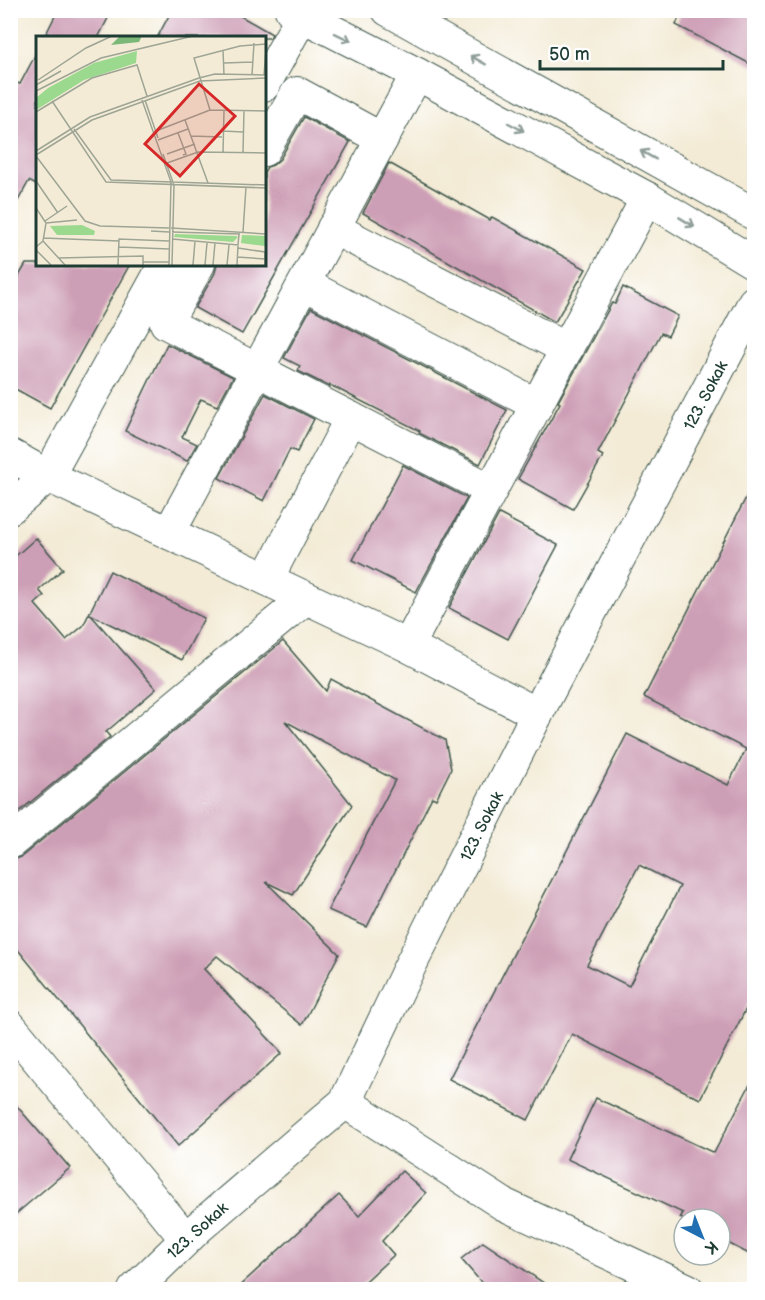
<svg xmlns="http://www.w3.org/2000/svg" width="765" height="1300" font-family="'Balsamiq Sans',sans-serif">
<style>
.building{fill:#cd9fb6;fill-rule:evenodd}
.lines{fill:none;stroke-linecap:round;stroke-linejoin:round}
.minor-casing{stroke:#3f574c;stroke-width:34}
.minor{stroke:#fff;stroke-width:32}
.oneway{stroke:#8f9e9a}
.labels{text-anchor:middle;stroke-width:5;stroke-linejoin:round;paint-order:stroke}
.street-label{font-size:16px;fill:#1f3d34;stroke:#fff}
.inset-road{fill:none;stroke:#9ea595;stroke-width:1.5}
.view{fill:#d62828;fill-opacity:0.15;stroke:#d62828;stroke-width:3}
.inset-edge{fill:none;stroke:#1f3d34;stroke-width:3}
</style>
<rect width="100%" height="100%" fill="#fff"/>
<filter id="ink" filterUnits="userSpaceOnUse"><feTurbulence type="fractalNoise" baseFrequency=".0167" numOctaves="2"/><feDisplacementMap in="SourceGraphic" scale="12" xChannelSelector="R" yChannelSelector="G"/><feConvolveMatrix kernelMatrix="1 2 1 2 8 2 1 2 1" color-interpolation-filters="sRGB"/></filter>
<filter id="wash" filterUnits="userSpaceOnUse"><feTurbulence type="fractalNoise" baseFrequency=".008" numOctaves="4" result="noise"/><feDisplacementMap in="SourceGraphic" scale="24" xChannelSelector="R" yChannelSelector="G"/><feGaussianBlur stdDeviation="1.35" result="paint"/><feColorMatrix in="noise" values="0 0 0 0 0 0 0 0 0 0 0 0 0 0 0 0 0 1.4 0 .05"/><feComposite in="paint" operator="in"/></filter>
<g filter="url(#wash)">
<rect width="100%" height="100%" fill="#f3ebd6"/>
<g id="blocks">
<!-- building -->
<g class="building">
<path d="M58 10H99L109 16 98 38H44Z"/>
<path d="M172 10H230L272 34 270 38H157Z"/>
<path d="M682 10H754V66L676 25Z"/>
<path d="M38 50V186L29 181 10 215V96L17 83 20 84Z"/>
<path d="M304 117 350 142 242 334 195 308 215 273 217 264H264V172L267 167 273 165 280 159Z"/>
<path d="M389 163 490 220 492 217 586 269 555 322 363 213Z"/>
<path d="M26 264H130L50 408 10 386V291Z"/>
<path d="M623 287 678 316 668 336 661 333 598 453 603 456 573 509 518 479 560 403 558 402 612 303 615 304Z"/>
<path d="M311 308 507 410 480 464 419 433 420 431 330 385V387L298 371 300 366 284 358Z"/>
<path d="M167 344 233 377 217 406 201 399 182 437 197 444 187 461 125 431Z"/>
<path d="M265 394 314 419 297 452 290 449 264 501 219 478Z"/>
<path d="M403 465 467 498 416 592 353 560Z"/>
<path d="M754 482V993L700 1099 572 1034 528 1120 449 1079 627 734 728 785 746 749 644 697ZM639 865 680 886 629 986 587 965Z"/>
<path d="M499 514 558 545 508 639 449 608Z"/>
<path d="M36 538 63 569 39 590 44 596 35 604 66 640 83 626 110 571 204 618 182 660 90 614 156 689 106 732 110 737 10 819V561Z"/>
<path d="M283 641 326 691 331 679 445 740 451 769 436 799 432 797 367 927 328 910 395 780 285 721 352 805 293 895 266 882 339 954 302 1025 217 956 204 969 282 1053 178 1146 10 940V861L21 857Z"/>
<path d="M754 1077V1243L749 1254 720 1239V1219L684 1220 680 1218 683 1213 567 1159 596 1098 714 1153Z"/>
<path d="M10 1098 70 1168 10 1219Z"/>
<path d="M402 1171 426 1193 382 1241 394 1255 356 1290H235L339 1195 359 1216Z"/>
<path d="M483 1242 554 1290H488L461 1259Z"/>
</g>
</g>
</g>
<g filter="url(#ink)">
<use href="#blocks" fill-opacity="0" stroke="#3f574c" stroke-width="1.5"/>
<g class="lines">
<!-- minor casing -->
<g class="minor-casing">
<g id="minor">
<path d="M291 10 417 74 647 198 754 263"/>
<path d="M388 10 754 214"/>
<path d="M264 85 302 16"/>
<path d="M264 150 297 93 382 139"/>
<path d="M333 228 567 349"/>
<path d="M199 264 166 323 491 490"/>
<path d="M304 284 537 405"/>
<path d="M10 455 48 476 408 646 537 714"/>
<path d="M10 508 48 476 165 264"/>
<path d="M169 533 417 74"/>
<path d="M267 579 351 418"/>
<path d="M408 646 647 198"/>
<path d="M10 843 306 598"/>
<path d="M10 1026 186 1239"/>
<path d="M345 1102 503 1204 688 1290"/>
<path d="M134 1290 199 1227 345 1102 407 972 537 714 754 302"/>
</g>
</g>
<!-- minor -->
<use href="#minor" class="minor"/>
</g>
<!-- one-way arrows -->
<defs><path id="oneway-shaft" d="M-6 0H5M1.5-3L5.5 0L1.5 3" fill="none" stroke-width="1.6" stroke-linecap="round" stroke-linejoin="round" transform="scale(1.5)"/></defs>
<g class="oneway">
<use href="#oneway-shaft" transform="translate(343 37) rotate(26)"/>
<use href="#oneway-shaft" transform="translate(478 60) rotate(-151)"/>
<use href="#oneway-shaft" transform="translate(516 127) rotate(28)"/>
<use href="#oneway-shaft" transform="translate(648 155) rotate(-151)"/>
<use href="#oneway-shaft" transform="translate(687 222) rotate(31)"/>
</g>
</g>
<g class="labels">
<!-- street labels -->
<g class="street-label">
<text transform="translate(705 395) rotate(-62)" y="6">123. Sokak</text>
<text transform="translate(481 826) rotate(-63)" y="6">123. Sokak</text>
<text transform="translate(197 1230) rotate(-42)" y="6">123. Sokak</text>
</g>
</g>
<!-- overview -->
<g transform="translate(36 36)">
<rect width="230" height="230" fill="#f3ebd6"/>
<path d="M139 198 200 200 202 201 197 206 138 201ZM206 199 229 200V210L205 207Z" fill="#9bd98e"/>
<path d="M84 0H106L103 6 75 9Z" fill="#7cb979"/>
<path d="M101 15 100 27 48 44 0 74V62L12 52 58 27ZM46 189 59 195 58 199H21L14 190Z" fill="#9bd98e"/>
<path class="inset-road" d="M187 14 188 39M188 27 217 26M216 39 218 7M228 39 230 14M2 44 50 12 76 0M0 49 25 35M0 55 65 22 157 0M106 64 135 146 133 229M109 64 122 102M16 65 70 146 230 152M174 74 158 22 204 10 230 8M0 76 56 42 101 29 111 60M149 84 172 147M38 93 75 144 230 149M120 95 174 74 230 75M187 95 207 96M142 97 150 118 147 119M155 100 186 101M122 104 152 93M0 115 54 81 163 42 179 38 230 39M187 117 188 75M207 117 208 74M127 118 138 149 136 229M131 118 159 108M0 119 56 84 164 45 230 42M0 120 49 185 64 190 133 192M131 127 162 116 230 117M0 145 22 177M0 172 10 187 7 205 0 211M9 185 31 170M10 187 41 184M135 192 230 198M115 195 133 196M136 196 204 198M207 196 210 151M7 202 83 205M136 203 202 209 203 198M7 205 29 229M83 211 133 213M202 212 229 216V229M0 214 15 229M201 221 229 223M22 222 107 220V229M107 226H133M82 229 83 203 133 205M157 229 159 205M169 229 171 207M177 229 179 207M191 229 193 209M201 229 202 210"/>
<path class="view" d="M163 48 199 80 144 140 109 108Z"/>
<rect width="230" height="230" class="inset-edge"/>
</g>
<!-- margin -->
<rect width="765" height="1300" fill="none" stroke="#fff" stroke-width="36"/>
<!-- north arrow -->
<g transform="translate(702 1237) rotate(138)"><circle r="28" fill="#ffffff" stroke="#a5b1ae" stroke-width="1.5"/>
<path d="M0-4.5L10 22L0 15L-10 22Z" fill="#1f6fb2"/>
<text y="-9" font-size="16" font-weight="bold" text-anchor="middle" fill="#1f3d34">K</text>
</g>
<!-- scale -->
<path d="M540 60v9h183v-9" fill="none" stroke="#1f3d34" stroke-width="3"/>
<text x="549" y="60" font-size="18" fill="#1f3d34" stroke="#ffffff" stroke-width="4.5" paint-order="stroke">50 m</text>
</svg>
